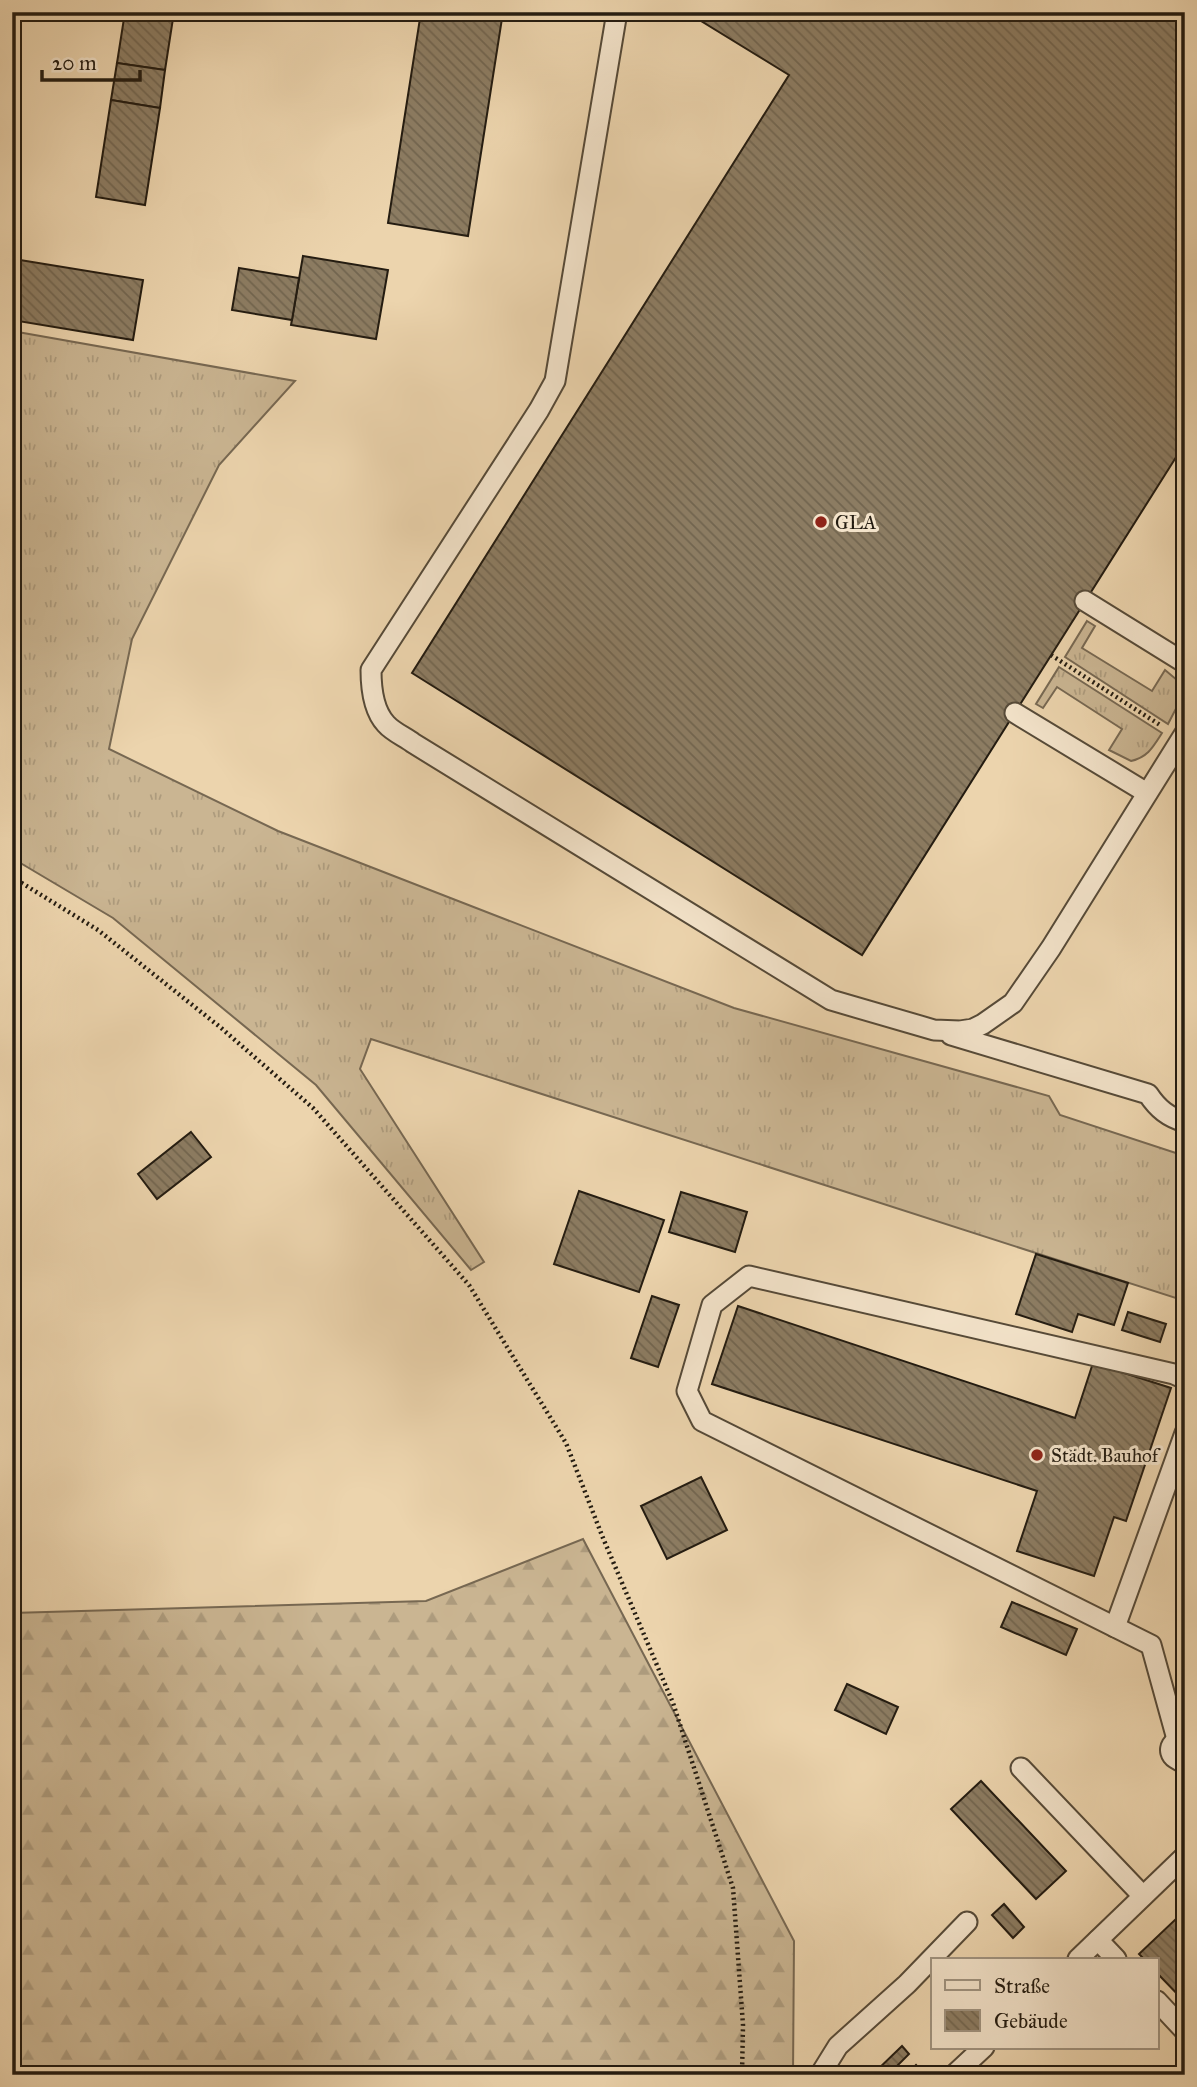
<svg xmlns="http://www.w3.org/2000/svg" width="1197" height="2087" font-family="'IM FELL Great Primer',serif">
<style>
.grass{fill:url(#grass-tufts);stroke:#776852;stroke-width:2}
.forest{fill:url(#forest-firs);stroke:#776852;stroke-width:2}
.building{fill:url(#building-back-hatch);stroke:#241c11;stroke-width:2}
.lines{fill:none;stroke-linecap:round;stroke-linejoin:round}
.lane-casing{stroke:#564a38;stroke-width:23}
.street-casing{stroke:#564a38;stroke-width:42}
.path{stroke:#241c11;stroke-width:4.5;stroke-dasharray:2 3.5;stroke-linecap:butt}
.lane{stroke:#f3e3ca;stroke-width:19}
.street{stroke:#f3e3ca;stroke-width:38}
.poi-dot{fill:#8f2418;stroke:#f3e3ca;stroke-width:2.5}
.labels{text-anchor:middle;stroke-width:6;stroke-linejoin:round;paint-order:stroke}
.poi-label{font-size:19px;fill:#241c11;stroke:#f3e3ca;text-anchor:start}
</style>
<defs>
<pattern id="grass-tufts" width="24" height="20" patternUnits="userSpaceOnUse" patternTransform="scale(1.75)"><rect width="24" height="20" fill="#cab592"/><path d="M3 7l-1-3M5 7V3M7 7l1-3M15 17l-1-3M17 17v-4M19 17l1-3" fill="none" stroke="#ad9b7d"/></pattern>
<pattern id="forest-firs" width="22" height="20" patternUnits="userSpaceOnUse" patternTransform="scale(1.75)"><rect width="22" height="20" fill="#cab592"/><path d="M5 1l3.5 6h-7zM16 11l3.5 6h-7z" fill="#ad9b7d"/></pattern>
<pattern id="building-back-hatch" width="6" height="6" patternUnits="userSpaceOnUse" patternTransform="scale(1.75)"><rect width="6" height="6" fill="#8c7c62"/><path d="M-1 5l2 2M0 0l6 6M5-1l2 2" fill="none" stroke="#72654f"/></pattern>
</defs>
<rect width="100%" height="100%" fill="#ecd4ad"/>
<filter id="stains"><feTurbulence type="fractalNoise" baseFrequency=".00286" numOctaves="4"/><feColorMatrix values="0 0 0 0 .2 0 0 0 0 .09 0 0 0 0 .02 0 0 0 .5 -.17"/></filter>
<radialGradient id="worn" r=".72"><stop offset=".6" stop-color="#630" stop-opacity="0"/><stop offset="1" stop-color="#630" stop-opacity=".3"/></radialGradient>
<!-- grass -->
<g class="grass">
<path d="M12 331 295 381 219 465 132 639 109 749 278 831 734 1008 1049 1096 1060 1115 1185 1156V1301L371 1039 360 1069 484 1262 471 1270 316 1085 113 918 12 858Z"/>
<path d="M1087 621 1095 626 1082 648 1152 691 1165 670 1177 680 1182 697 1168 724 1065 657Z"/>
<path d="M1059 667 1162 733C1153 747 1148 757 1131 761L1109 750 1122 729 1057 687 1043 708 1036 704Z"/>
</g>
<!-- forest -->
<path class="forest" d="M583 1539 794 1941 793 2075H12V1613L426 1601Z"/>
<!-- building -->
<g class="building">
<path d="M125 12H174L165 70 117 63Z"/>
<path d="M421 12H503L468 236 388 223Z"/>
<path d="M1185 12V443L862 955 412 673 789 75 688 13Z"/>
<path d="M117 63 165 70 160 108 111 100Z"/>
<path d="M111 100 160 108 145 205 96 197Z"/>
<path d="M303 256 388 270 376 339 291 325Z"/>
<path d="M20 260 143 280 133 340 12 320Z"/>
<path d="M239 268 299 278 292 320 232 310Z"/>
<path d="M191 1132 211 1157 157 1199 138 1174Z"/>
<path d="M579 1191 664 1220 639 1292 554 1264Z"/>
<path d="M681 1192 747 1212 735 1252 669 1232Z"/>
<path d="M1036 1254 1128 1283 1114 1325 1078 1314 1072 1332 1016 1314Z"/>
<path d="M652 1296 679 1305 658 1367 631 1358Z"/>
<path d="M738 1306 1075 1418 1093 1363 1171 1388 1126 1521 1114 1517 1094 1576 1017 1551 1037 1491 712 1384Z"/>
<path d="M1128 1312 1166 1324 1160 1342 1122 1330Z"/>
<path d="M701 1477 727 1530 667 1559 641 1506Z"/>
<path d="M1012 1602 1077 1629 1066 1655 1001 1627Z"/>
<path d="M847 1684 898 1707 886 1734 835 1710Z"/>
<path d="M981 1781 1066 1871 1036 1899 951 1809Z"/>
<path d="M1004 1904 1024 1927 1013 1938 992 1915Z"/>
<path d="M1178 1917 1185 1923V2002L1157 1973V1959H1144L1139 1954Z"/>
<path d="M902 2046 909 2054 888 2075H872Z"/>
<path d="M916 2065 924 2074 906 2075Z"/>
</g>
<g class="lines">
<!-- lane casing -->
<g class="lane-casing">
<g id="lane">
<path d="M617 12 555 381 539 410 371 670C371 688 373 710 386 724 393 732 405 737 413 743L831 1000 934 1030 960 1031 973 1029 983 1024 1013 1003 1051 948 1185 733"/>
<path d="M1085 601 1185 663"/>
<path d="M1015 713 1147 793"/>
<path d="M951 1035 1148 1094C1158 1109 1168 1117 1185 1122"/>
<path d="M1115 1627 1185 1433"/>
<path d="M1180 1750 1151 1645 702 1421 687 1391 712 1305 749 1276 1174 1374 1185 1379"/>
<path d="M1021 1768 1143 1896"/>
<path d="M1098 1940 1116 1959"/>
<path d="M1078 1959 1185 1856"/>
<path d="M1157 2001 1185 2031"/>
<path d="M820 2075 838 2046 907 1984 967 1922"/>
<path d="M954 2075 984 2047"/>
</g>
</g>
<!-- street casing -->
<g class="street-casing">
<path id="street" d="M1180 1750 1185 1753"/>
</g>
<!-- path -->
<g class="path">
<path d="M1051 655 1160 725"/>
<path d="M12 877 98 930 220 1027 313 1108 469 1285 566 1443 603 1538 673 1703 733 1888 743 2025 742 2075"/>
</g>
<!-- lane -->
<use href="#lane" class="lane"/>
<!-- street -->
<use href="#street" class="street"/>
</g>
<!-- markers -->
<g class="poi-dot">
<circle cx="821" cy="522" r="7"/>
<circle cx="1037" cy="1455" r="7"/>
</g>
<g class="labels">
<!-- poi labels -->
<g class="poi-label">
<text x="835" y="529">GLA</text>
<text x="1051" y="1462">Städt. Bauhof</text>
</g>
</g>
<!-- margin -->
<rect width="1197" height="2087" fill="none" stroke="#ecd4ad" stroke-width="42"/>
<rect x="14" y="14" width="1169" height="2059" fill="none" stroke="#241c11" stroke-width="3.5"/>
<rect x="21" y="21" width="1155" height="2045" fill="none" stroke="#241c11" stroke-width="2"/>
<!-- legend -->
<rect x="931" y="1958" width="228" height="91" fill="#f3e3ca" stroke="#a09380" stroke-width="2"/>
<rect x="945" y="1980" width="35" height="10" fill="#f3e3ca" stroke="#a09380" stroke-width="2"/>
<text x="994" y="1993" font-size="21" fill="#241c11">Straße</text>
<rect x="945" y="2010" width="35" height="21" fill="url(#building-back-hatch)" stroke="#a09380" stroke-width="2"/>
<text x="994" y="2028" font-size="21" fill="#241c11">Gebäude</text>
<!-- scale -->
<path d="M42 70v10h98v-10" fill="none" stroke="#241c11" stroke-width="3.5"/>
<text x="52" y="70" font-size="21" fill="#241c11" stroke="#f3e3ca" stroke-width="5" paint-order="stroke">20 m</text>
<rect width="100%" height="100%" filter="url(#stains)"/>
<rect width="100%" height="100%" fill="url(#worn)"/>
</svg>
